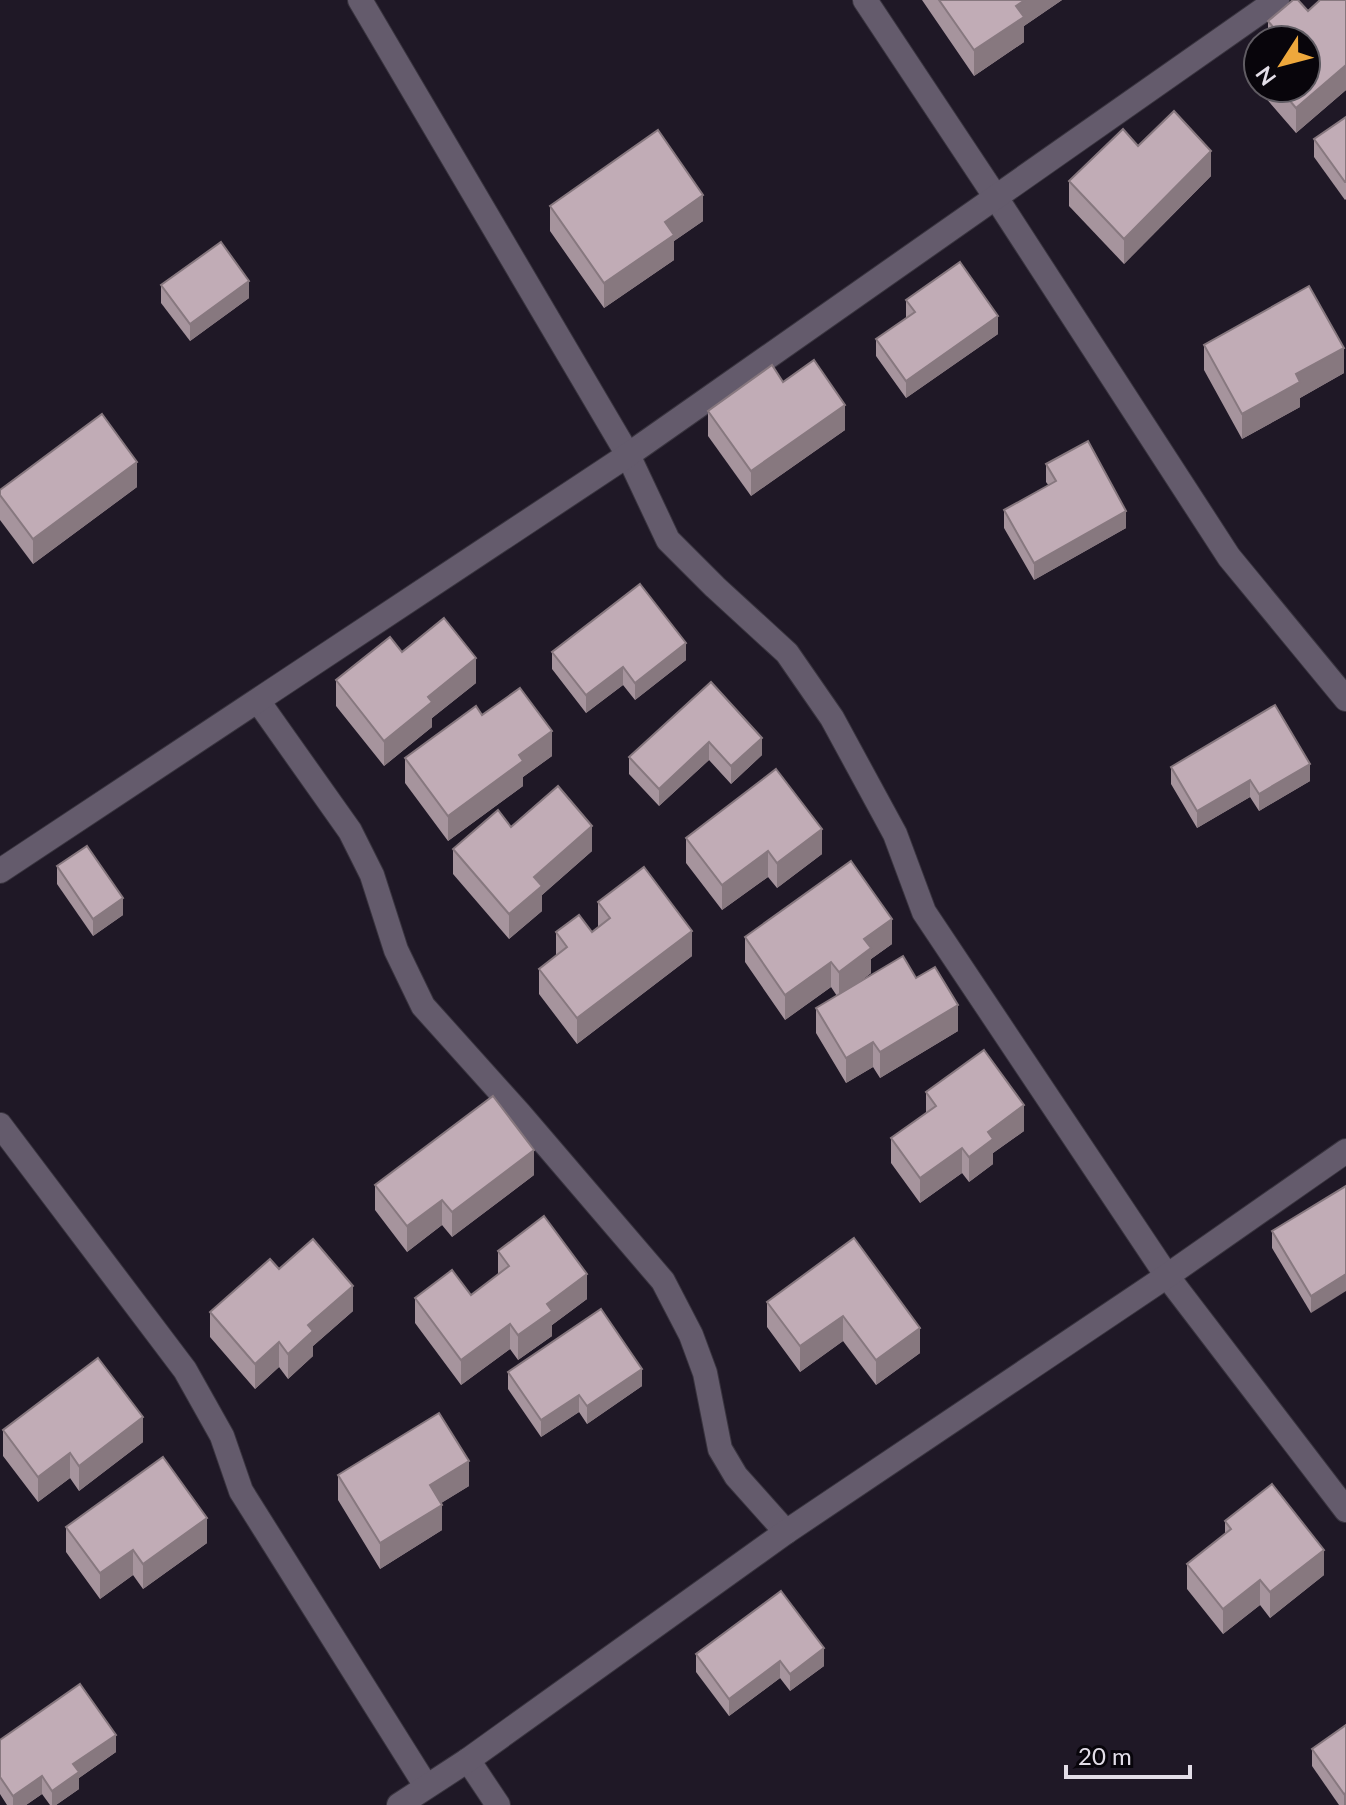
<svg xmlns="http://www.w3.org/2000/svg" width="1346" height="1805" font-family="Lato,sans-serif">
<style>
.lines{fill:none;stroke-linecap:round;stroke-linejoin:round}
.minor-casing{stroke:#39343f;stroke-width:26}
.minor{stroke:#645b6c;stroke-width:24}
.wall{fill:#a6949d}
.shaded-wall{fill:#87787f}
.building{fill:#c1acb6;stroke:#87787f;stroke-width:2}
</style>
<rect width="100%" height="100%" fill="#1f1826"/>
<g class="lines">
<!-- minor casing -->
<g class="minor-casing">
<g id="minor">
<path d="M360 0 628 455 668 540 715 587 787 653 832 718 895 834 924 912 1167 1276 1346 1510"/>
<path d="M865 0 995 196 1229 557 1346 699"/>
<path d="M258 701 350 831 372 875 396 950 423 1006 520 1114 663 1281 691 1335 705 1373 720 1449 736 1476 786 1532"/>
<path d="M0 871 628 455 1277 0"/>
<path d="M0 1125 185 1370 222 1436 241 1491 426 1786"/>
<path d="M468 1760 498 1805"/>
<path d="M399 1805 468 1760 786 1532 1167 1276 1346 1151"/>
</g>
</g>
<!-- minor -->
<use href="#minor" class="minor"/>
</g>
<!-- wall -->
<g class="wall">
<path d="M922 0H1062L1024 26V42L974 76Z"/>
<path d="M1293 0H1298L1308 11 1320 0H1346V90L1296 133 1258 89V63V88H1306V40H1268V21Z"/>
<path d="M1346 117V199L1345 200 1314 157V139Z"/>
<path d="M1138 146 1211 176 1124 264 1069 206V181Z"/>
<path d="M550 206 703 221 674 241V260L604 308 550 231Z"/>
<path d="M161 285 249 298 190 341 161 303Z"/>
<path d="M906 300 998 334 906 398 876 356V339L906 318Z"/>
<path d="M1204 345 1344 373 1300 398V407L1242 439 1204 370Z"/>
<path d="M708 411 845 430 751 496 708 436Z"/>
<path d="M1046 464 1126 528 1034 580 1004 528V510L1049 486 1046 482Z"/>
<path d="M137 487 33 564 0 520V490Z"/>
<path d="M402 652 476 683 432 718V727L384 766 336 706V680Z"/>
<path d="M552 652 686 660 635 700 623 685 586 713 552 669Z"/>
<path d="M711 682 762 755 731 784 709 760 659 806 629 774V757Z"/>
<path d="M482 715 552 756 523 777V786L448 841 405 783V758Z"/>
<path d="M1171 767 1310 781 1259 811 1250 797 1197 828 1171 784Z"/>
<path d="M686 838 822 854 777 888 768 877 722 910 686 863Z"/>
<path d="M453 849 592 851 542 895V911L509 939 453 874Z"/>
<path d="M57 866 123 915 93 936 57 884Z"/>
<path d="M598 902 692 956 577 1044 539 994V969L556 956V932H592L598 927Z"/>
<path d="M745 937 892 944 871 959V973L858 983 916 978 958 1031 880 1078 873 1067 846 1083 816 1033V1008L837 996 831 987 785 1020 745 962Z"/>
<path d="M926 1092 1024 1131 993 1153V1164L969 1182 962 1173 920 1203 891 1163V1138L926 1113Z"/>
<path d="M534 1175 452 1237 442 1225 407 1252 375 1210V1185Z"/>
<path d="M1346 1186 1311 1313 1272 1248V1231Z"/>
<path d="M854 1238 920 1353 876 1385 843 1341 800 1372 767 1327V1302Z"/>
<path d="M498 1251 587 1299 552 1325V1336L518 1360 510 1349 461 1385 415 1323V1298L471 1295 498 1275Z"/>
<path d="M279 1269 353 1311 313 1346V1356L288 1379 279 1367 255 1389 210 1337V1312Z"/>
<path d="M508 1372 642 1386 587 1424 579 1412 541 1437 508 1389Z"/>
<path d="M3 1430 143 1442 79 1491 70 1478 38 1502 3 1456Z"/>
<path d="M338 1475 469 1486 441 1503 442 1530 380 1569 338 1500Z"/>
<path d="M1225 1521 1324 1575 1270 1618 1260 1605 1223 1634 1187 1589V1564L1225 1534Z"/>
<path d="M66 1527 207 1543 143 1589 133 1575 100 1599 66 1552Z"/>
<path d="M781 1591 824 1666 790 1691 780 1678 729 1716 696 1672V1654Z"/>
<path d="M1346 1725V1805H1339L1312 1766V1749Z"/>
<path d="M0 1740 116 1752 79 1778V1789L56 1805H50L42 1794 26 1805H7L0 1794Z"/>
</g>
<!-- shaded-wall -->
<g class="shaded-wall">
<path d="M1025 0H1062L1024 26V42L974 76V50L1016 6Z"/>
<path d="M1346 65V90L1296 133V108Z"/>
<path d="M1211 151V176L1124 264V239Z"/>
<path d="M703 195V221L674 241V260L604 308V283L665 222Z"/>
<path d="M249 281V298L190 341V324Z"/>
<path d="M998 316V334L906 398V381Z"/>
<path d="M1344 348V373L1300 398V407L1242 439V414L1296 374Z"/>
<path d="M845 405V430L751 496V471Z"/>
<path d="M137 462V487L33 564V539Z"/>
<path d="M1126 511V528L1034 580V563Z"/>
<path d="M686 643V660L635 700V683Z"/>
<path d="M476 658V683L432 718V727L384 766V741L428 697Z"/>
<path d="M623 667V685L586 713V695Z"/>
<path d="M552 731V756L523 777V786L448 841V816L519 755Z"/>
<path d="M762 738V755L731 784V766Z"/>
<path d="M709 742V760L659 806V789Z"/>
<path d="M1310 764V781L1259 811V794Z"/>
<path d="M1250 780V797L1197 828V811Z"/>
<path d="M592 826V851L542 895V911L509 939V914L534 877Z"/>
<path d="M822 829V854L777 888V863Z"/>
<path d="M768 851V877L722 910V885Z"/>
<path d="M123 898V915L93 936V919Z"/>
<path d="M892 919V944L871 959V973L839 997V972L864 939Z"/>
<path d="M692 931V956L577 1044V1018Z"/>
<path d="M831 962V987L785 1020V995Z"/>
<path d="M958 1005V1031L880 1078V1052Z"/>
<path d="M873 1042V1067L846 1083V1058Z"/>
<path d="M1024 1105V1131L993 1153V1164L969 1182V1157L988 1132Z"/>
<path d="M962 1148V1173L920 1203V1178Z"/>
<path d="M534 1150V1175L452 1237V1212Z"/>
<path d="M442 1200V1225L407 1252V1226Z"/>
<path d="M587 1274V1299L552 1325V1336L518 1360V1335L547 1304Z"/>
<path d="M1346 1274V1291L1311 1313V1296Z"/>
<path d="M353 1286V1311L313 1346V1356L288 1379V1354L308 1325Z"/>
<path d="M843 1316V1341L800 1372V1346Z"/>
<path d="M510 1324V1349L461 1385V1360Z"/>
<path d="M920 1328V1353L876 1385V1360Z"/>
<path d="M279 1342V1367L255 1389V1364Z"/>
<path d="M642 1369V1386L587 1424V1406Z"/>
<path d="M579 1395V1412L541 1437V1420Z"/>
<path d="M143 1417V1442L79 1491V1466Z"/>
<path d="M70 1453V1478L38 1502V1477Z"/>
<path d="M469 1461V1486L430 1510V1485Z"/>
<path d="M442 1505V1530L380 1569V1543Z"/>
<path d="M207 1518V1543L143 1589V1564Z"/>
<path d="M133 1550V1575L100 1599V1573Z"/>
<path d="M1324 1550V1575L1270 1618V1592Z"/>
<path d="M1260 1580V1605L1223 1634V1609Z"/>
<path d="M824 1648V1666L790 1691V1674Z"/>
<path d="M780 1661V1678L729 1716V1699Z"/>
<path d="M116 1735V1752L79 1778V1789L56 1805H52V1791L73 1764Z"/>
<path d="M42 1776V1794L26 1805H13V1796Z"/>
<path d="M1346 1793V1805H1344V1794Z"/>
</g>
<!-- building -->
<g class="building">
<path d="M939 0H1025L1016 6 1024 17 974 50Z"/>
<path d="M1293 0H1298L1308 11 1320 0H1346V65L1296 108 1279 88H1306V40H1284L1268 21Z"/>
<path d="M1174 111 1211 151 1124 239 1069 181 1123 129 1138 146Z"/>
<path d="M1346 117V182H1345L1314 139Z"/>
<path d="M658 130 703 195 665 222 674 235 604 283 550 206Z"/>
<path d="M221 242 249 281 190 324 161 285Z"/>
<path d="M960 262 998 316 906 381 876 339 915 312 906 300Z"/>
<path d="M1309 286 1344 348 1296 374 1300 382 1242 414 1204 345Z"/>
<path d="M814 360 845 405 751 471 708 411 772 365 783 382Z"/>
<path d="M102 414 137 462 33 539 0 495V490Z"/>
<path d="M1088 441 1126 511 1034 563 1004 510 1056 481 1046 464Z"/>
<path d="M640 584 686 643 635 683 623 667 586 695 552 652Z"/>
<path d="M444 618 476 658 428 697 432 702 384 741 336 680 390 637 402 652Z"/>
<path d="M711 682 762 738 731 766 709 742 659 789 629 757Z"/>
<path d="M520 688 552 731 519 755 523 761 448 816 405 758 476 706 482 715Z"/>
<path d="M1275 705 1310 764 1259 794 1250 780 1197 811 1171 767Z"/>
<path d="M776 769 822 829 777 863 768 851 722 885 686 838Z"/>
<path d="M558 786 592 826 534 877 542 886 509 914 453 849 498 810 511 827Z"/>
<path d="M87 846 123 898 93 919 57 866Z"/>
<path d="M851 861 892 919 864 939 871 948 839 972 831 962 785 995 745 937Z"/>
<path d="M644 867 692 931 577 1018 539 969 567 947 556 932 579 915 592 932 610 918 598 902Z"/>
<path d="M903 956 916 978 935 967 958 1005 880 1052 873 1042 846 1058 816 1008Z"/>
<path d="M984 1050 1024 1105 988 1132 993 1139 969 1157 962 1148 920 1178 891 1138 936 1106 926 1092Z"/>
<path d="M493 1096 534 1150 452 1212 442 1200 407 1226 375 1185Z"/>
<path d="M1346 1186V1274L1311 1296 1272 1231Z"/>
<path d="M544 1216 587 1274 547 1304 552 1311 518 1335 510 1324 461 1360 415 1298 452 1270 471 1295 509 1266 498 1251Z"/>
<path d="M854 1238 920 1328 876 1360 843 1316 800 1346 767 1302Z"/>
<path d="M313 1239 353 1286 308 1325 313 1331 288 1354 279 1342 255 1364 210 1312 270 1259 279 1269Z"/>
<path d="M601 1309 642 1369 587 1406 579 1395 541 1420 508 1372Z"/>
<path d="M98 1358 143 1417 79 1466 70 1453 38 1477 3 1430Z"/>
<path d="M439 1413 469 1461 430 1485 442 1505 380 1543 338 1475Z"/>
<path d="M163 1457 207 1518 143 1564 133 1550 100 1573 66 1527Z"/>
<path d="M1272 1484 1324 1550 1270 1592 1260 1580 1223 1609 1187 1564 1231 1529 1225 1521Z"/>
<path d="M781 1591 824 1648 790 1674 780 1661 729 1699 696 1654Z"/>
<path d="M80 1684 116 1735 73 1764 79 1772 52 1791 42 1776 13 1796 0 1777V1740Z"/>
<path d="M1346 1725V1793L1344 1794 1312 1749Z"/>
</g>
<!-- north arrow -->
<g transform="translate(1282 64) rotate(234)"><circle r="38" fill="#08050b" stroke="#605c63" stroke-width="2"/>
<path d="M0-6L14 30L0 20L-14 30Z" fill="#eea83c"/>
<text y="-12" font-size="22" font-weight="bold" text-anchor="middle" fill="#e3dee8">N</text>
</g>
<!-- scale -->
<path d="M1066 1765v12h124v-12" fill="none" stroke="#e3dee8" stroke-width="4"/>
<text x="1078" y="1765" font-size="24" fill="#e3dee8" stroke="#08050b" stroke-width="6" paint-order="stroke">20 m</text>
</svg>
